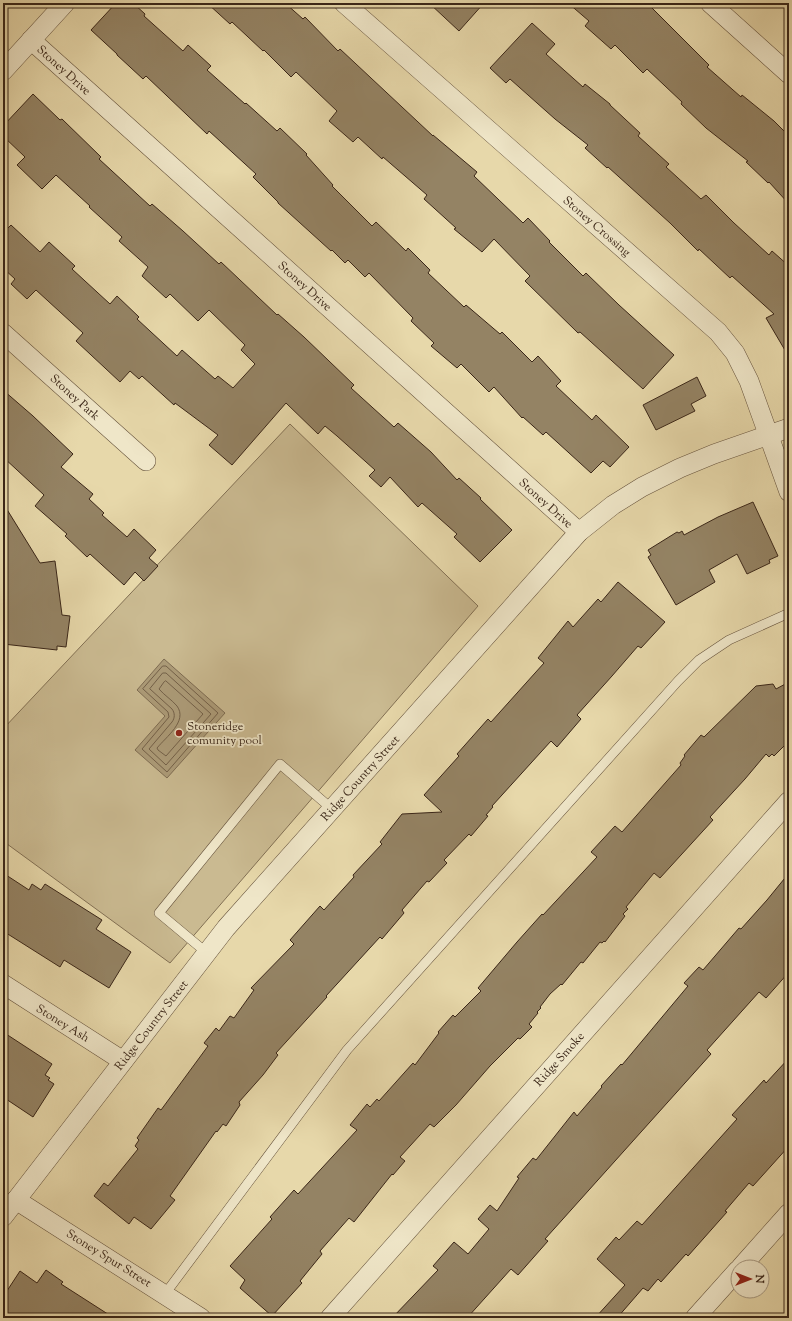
<svg xmlns="http://www.w3.org/2000/svg" width="792" height="1321" font-family="'Sorts Mill Goudy',serif">
<style>
.green{fill:#caba91;stroke:#827054}
.water{fill:#ac9b78;stroke:#7e6c52}
.lines{fill:none;stroke-linecap:round;stroke-linejoin:round}
.shore{stroke:#736048;stroke-width:1}
.building{fill:#948364;stroke:#3a2618}
.service-casing{stroke:#65523c;stroke-width:10}
.minor-casing{stroke:#65523c;stroke-width:20}
.service{stroke:#efe6c8;stroke-width:9}
.minor{stroke:#efe6c8;stroke-width:19}
.poi-dot{fill:#8f2418;stroke:#efe6c8;stroke-width:1.5}
.labels{text-anchor:middle;stroke-width:3.5;stroke-linejoin:round;paint-order:stroke}
.street-label{font-size:12px;fill:#3a2618;stroke:#efe6c8}
.poi-label{font-size:12px;fill:#3a2618;stroke:#efe6c8;text-anchor:start}
</style>
<rect width="100%" height="100%" fill="#e7d8aa"/>
<filter id="stains"><feTurbulence type="fractalNoise" baseFrequency=".005" numOctaves="4"/><feColorMatrix values="0 0 0 0 .2 0 0 0 0 .09 0 0 0 0 .02 0 0 0 .5 -.17"/></filter>
<radialGradient id="worn" r=".72"><stop offset=".6" stop-color="#630" stop-opacity="0"/><stop offset="1" stop-color="#630" stop-opacity=".3"/></radialGradient>
<!-- green -->
<path class="green" d="M290 424 478 606 170 963 3 841V729Z"/>
<!-- water -->
<path class="water" d="M164 659 225 713 167 778 135 750 165 716 137 690Z"/>
<g class="lines">
<!-- shore -->
<g class="shore">
<path d="M163 666H166L218 713 167 772 142 749 169 717 168 712 143 689Z"/>
<path d="M163 673H166L211 714 166 765 149 749 172 722C175 718 175 713 172 709L150 689Z"/>
<path d="M166 681 203 714 166 756 158 750 157 748C166 737 188 721 177 706 172 700 164 695 159 689L164 682Z"/>
</g>
</g>
<!-- building -->
<g class="building">
<path d="M116 3H133L145 14 144 16 183 51 188 45 211 66 207 70 245 104 246 103 277 131 280 128 307 154 306 155 333 185 332 186 372 226 376 222 406 251 408 248 430 270 428 273 464 307 466 305 500 334 502 332 532 362 538 356 561 381 556 386 592 420 596 415 629 447 610 467 603 461 591 473 546 432 543 435 523 417 522 418 494 387 489 392 461 364 457 368 431 346 434 343 411 321 413 318 369 273 365 277 348 260 345 263 332 250 331 251 278 203V202L253 177 256 174 209 131 207 134 146 76 143 79 117 55V54L91 30Z"/>
<path d="M207 3H285L303 19 305 17 338 51 340 49 433 136V135L477 172 474 176 523 223 528 218 550 241 549 242 583 276 586 273 619 305 674 355 643 389 580 332 578 333 525 281 530 276 494 239 482 252 454 229 456 228 424 199 427 195 383 157 382 159 358 137 353 142 329 121 337 111 296 72 291 77 264 50 263 51 232 22 230 24Z"/>
<path d="M429 3H484L459 31Z"/>
<path d="M568 3H647L709 65 707 67 741 97 742 95 774 121 789 136V204L769 182 768 183 746 162 748 161 706 128 681 104 682 102 647 69 643 73 615 45 611 49 585 26 589 21Z"/>
<path d="M532 23 555 44 546 54 583 87 585 84 610 104V105L640 133 638 136 669 164 666 167 701 199 706 195 734 223 769 255 772 251 789 266V357L766 318 774 314 732 276 730 278 699 249 698 251 670 223 608 167 607 168 585 148 588 145 555 119 510 79 506 83 490 68Z"/>
<path d="M33 94 60 120 62 119 101 157 99 159 150 206 152 204 183 231 219 264 221 262 277 315 278 314 304 337 354 385 351 388 394 427 398 423 431 452 457 480 459 478 481 498 480 499 512 530 480 562 454 537 457 534 422 503 418 507 390 477 381 487 369 476 375 470 337 436 325 426 318 434 286 403 232 465 209 445 218 435 175 403 174 405 142 376 139 379 130 371 120 382 76 341 83 333 36 290 27 299 11 284 15 279 3 268V233L11 225 40 252 49 242 75 266 72 269 110 304 117 296 139 317 137 319 177 356 182 350 215 379 218 376 233 388 255 364 241 350 245 345 209 310 198 321 170 294 166 298 142 276 148 267 119 241 122 237 89 207 90 206 56 175 42 189 17 165 25 157 3 136V126Z"/>
<path d="M697 377 706 396 691 404 695 411 656 430 643 405Z"/>
<path d="M3 390 33 416 73 454 61 467 93 494 89 499 104 513 102 515 127 537 134 529 156 550 149 558 158 566 144 581 135 572 124 585 90 554 87 557 65 536 67 534 35 506 44 495 3 457Z"/>
<path d="M753 502 778 556 769 560 770 563 747 574 737 554 709 570 715 582 676 605 648 557 651 555 648 550 677 532 679 533 682 531 684 535 718 517Z"/>
<path d="M3 503 40 563 55 561 62 615 70 616 66 647 57 646V650L3 644V629L6 608 3 586Z"/>
<path d="M618 582 665 622 641 648 638 646 612 676 577 715 581 719 557 747 551 741 492 806 493 807 486 815 488 816 471 836 469 834 444 860 447 863 429 882 427 881 402 910 404 913 382 939 380 937 326 996 327 997 276 1053 278 1055 263 1075 239 1102 240 1105 226 1126 223 1124 217 1132 216 1131 170 1196 175 1200 151 1229 134 1217 129 1224 94 1196 104 1183 108 1186 138 1149 135 1146 139 1140 137 1138 158 1108 161 1110 208 1046 204 1043 216 1028 219 1031 230 1016 234 1018 254 990 251 988 294 944 290 940 320 906 324 910 354 877 353 875 382 844 380 842 402 814 442 812 424 795 459 756 457 754 488 719 491 722 544 663 538 658 568 621 573 627 598 599 601 602Z"/>
<path d="M789 682V741L774 756 772 754 769 757 766 754 745 779 710 817 713 820 660 878 654 873 626 907 628 909 623 914 625 916 605 942 604 941 602 943 600 942 583 963 581 962 562 985 561 984 550 994 540 1007 541 1008 537 1012 538 1013 529 1024 532 1027 520 1039 518 1038 490 1066 456 1105 434 1127 430 1124 400 1157 405 1161 393 1175 392 1174 354 1222 349 1218 320 1251 322 1254 300 1281 302 1283 272 1316 240 1288 245 1280 230 1266 272 1219 270 1217 294 1190 298 1194 357 1130 350 1125 367 1104 370 1107 377 1099 379 1101 413 1063 415 1065 439 1033 438 1032 453 1015 455 1017 481 991 478 988 517 942 542 914 543 915 597 857 591 852 615 826 622 832 681 765 680 763 685 756 684 755 701 735 704 737 756 686 773 684 776 689Z"/>
<path d="M3 873 29 890 32 884 41 890 45 884 102 920 96 929 131 952 109 988 64 960 60 967 3 931Z"/>
<path d="M789 873V972L766 998 759 992 707 1050 711 1054 545 1239 548 1241 518 1275 511 1269 467 1318H392L438 1270 433 1266 454 1242 468 1254 489 1229 478 1219 490 1205 497 1211 519 1178 517 1177 533 1158 536 1160 574 1112 577 1116 602 1087 601 1086 621 1064 622 1065 688 986 684 983 699 967 703 970 739 928 741 929 767 900Z"/>
<path d="M3 1032 52 1064 45 1075 50 1078 48 1080 54 1084 33 1117 3 1097Z"/>
<path d="M789 1058V1146L753 1186 749 1183 725 1211 727 1212 688 1256 686 1254 661 1282 658 1279 648 1291 643 1288 617 1318H595L625 1285 597 1259 616 1237 619 1240 637 1221 642 1225 737 1119 732 1115 764 1080 766 1083Z"/>
<path d="M46 1270 63 1282 61 1284 114 1318H3V1297L20 1271 37 1283Z"/>
</g>
<g class="lines">
<!-- service casing -->
<g class="service-casing">
<g id="service">
<path d="M207 953 159 913 280 764 332 809"/>
<path d="M165 1294 347 1050 678 681 699 660 729 640 789 613"/>
</g>
</g>
<!-- minor casing -->
<g class="minor-casing">
<g id="minor">
<path d="M344 3 718 332 735 353 749 381 789 492"/>
<path d="M710 3 789 74"/>
<path d="M31 40 579 532"/>
<path d="M3 71 65 3"/>
<path d="M3 333 146 461"/>
<path d="M3 984 123 1061"/>
<path d="M16 1200 201 1318"/>
<path d="M3 1217 226 928 579 532 613 505 642 487 680 468 714 454 789 428"/>
<path d="M741 1267 789 1213"/>
<path d="M330 1318 789 801"/>
<path d="M695 1318 738 1270"/>
</g>
</g>
<!-- service -->
<use href="#service" class="service"/>
<!-- minor -->
<use href="#minor" class="minor"/>
</g>
<!-- markers -->
<circle class="poi-dot" cx="179" cy="733" r="4"/>
<g class="labels">
<!-- street labels -->
<g class="street-label">
<text transform="translate(64 70) rotate(42)" y="4">Stoney Drive</text>
<text transform="translate(597 226) rotate(41)" y="4">Stoney Crossing</text>
<text transform="translate(305 286) rotate(42)" y="4">Stoney Drive</text>
<text transform="translate(75 397) rotate(42)" y="4">Stoney Park</text>
<text transform="translate(546 503) rotate(42)" y="4">Stoney Drive</text>
<text transform="translate(360 778) rotate(-48)" y="4">Ridge Country Street</text>
<text transform="translate(63 1023) rotate(32)" y="4">Stoney Ash</text>
<text transform="translate(151 1025) rotate(-52)" y="4">Ridge Country Street</text>
<text transform="translate(559 1059) rotate(-48)" y="4">Ridge Smoke</text>
<text transform="translate(109 1258) rotate(32)" y="4">Stoney Spur Street</text>
</g>
<!-- poi labels -->
<g class="poi-label">
<text x="187" y="730">Stoneridge<tspan x="187" dy="14">comunity pool</tspan></text>
</g>
</g>
<!-- margin -->
<rect width="792" height="1321" fill="none" stroke="#e7d8aa" stroke-width="16"/>
<rect x="4" y="4" width="784" height="1313" fill="none" stroke="#3a2618" stroke-width="2"/>
<rect x="8" y="8" width="776" height="1305" fill="none" stroke="#3a2618"/>
<!-- north arrow -->
<g transform="translate(750 1279) rotate(90)"><circle r="19" fill="#efe6c8" stroke="#a79982"/>
<path d="M0-3L7 15L0 10L-7 15Z" fill="#8f2418"/>
<text y="-6" font-size="11" font-weight="bold" text-anchor="middle" fill="#3a2618">N</text>
</g>
<rect width="100%" height="100%" filter="url(#stains)"/>
<rect width="100%" height="100%" fill="url(#worn)"/>
</svg>
